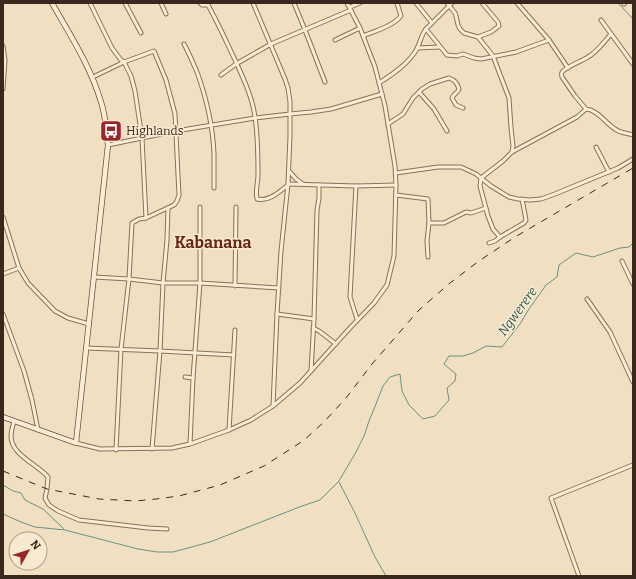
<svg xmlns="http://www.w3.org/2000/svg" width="636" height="579" font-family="Bitter,serif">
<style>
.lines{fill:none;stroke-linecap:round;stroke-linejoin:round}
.stream{stroke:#6a9185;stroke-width:1}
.street-casing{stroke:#8a7058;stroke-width:5}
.secondary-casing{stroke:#6c513b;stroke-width:6}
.street{stroke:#faedd5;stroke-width:3}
.secondary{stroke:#faedd5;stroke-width:4.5}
.rail{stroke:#39291d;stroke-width:1;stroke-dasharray:7 7;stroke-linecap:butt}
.labels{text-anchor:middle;stroke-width:3;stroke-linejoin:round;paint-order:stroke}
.poi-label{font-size:12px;fill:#39291d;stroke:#f7ead1;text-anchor:start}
.water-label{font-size:13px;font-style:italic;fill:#2b5a54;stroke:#f7ead1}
.district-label{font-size:16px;font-weight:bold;fill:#68261a;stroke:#f7ead1}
</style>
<rect width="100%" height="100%" fill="#f0e0c1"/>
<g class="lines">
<!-- stream -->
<g class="stream">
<path d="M618 3 633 19"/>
<path d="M339 482 355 513 375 557 386 576"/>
<path d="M3 485 13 491 21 493 25 500 43 509 64 529"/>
<path d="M3 514 21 522 35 527 65 530 138 549 157 552H173L210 542 302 506 320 500 339 481 356 452 364 436 369 421 376 404 383 386 390 377 400 374 402 391 409 405 423 419 435 416 449 400 447 388 455 381 456 374 444 364 449 356H463L473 353 486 346 502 347 520 324 529 309 546 285 557 277 559 265 576 253 593 257 620 248 629 247 633 243"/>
</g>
<!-- street casing -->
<g class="street-casing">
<g id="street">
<path d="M90 3 112 48 121 60 124 62 131 76 135 91 142 138 146 218"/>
<path d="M125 3 141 33"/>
<path d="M161 3 166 14"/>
<path d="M200 3 202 5H208C218 23 227 43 236 62 243 78 251 93 254 111 258 131 258 154 258 175 258 183 255 191 257 199 269 202 279 192 288 185"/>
<path d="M253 3 285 79 288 88 290 102V136L288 184 281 251 277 314 273 406"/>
<path d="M294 3 305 30 325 82"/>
<path d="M416 3 432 23"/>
<path d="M447 3 455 13 456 16 458 25 460 29 464 33 478 37 493 56 509 98 511 128 513 146 512 152"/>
<path d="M517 3 549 40 568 68"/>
<path d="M624 4 625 3"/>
<path d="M350 7 360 3"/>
<path d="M601 20 633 64"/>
<path d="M426 29 447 55 457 56 463 54 474 58 481 59 516 52 549 40"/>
<path d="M363 36C375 31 393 26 401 16L397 3"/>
<path d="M478 37 491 32 499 26 498 22 482 3"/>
<path d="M335 40 360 28"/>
<path d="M184 44C189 53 193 63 197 72 206 97 213 128 214 154 214 165 214 177 214 188"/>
<path d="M3 46 5 60 3 89"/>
<path d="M417 48 440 47"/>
<path d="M221 75 236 64 271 44 351 10"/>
<path d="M93 77 124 62 154 51 166 80 175 114 179 195 177 201 174 205 146 218 139 219 132 223 129 279 121 349 116 450"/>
<path d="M379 83C393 74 408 64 417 49 420 43 421 35 426 29L452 3"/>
<path d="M419 92 434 109 447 131"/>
<path d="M586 109 575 96 562 77C561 74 561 73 563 71 568 66 582 61 588 57 597 52 604 42 611 34"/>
<path d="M388 124 403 114 413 98 422 89 430 84 449 78C455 80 457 83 459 89 458 93 453 94 452 98L456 105 463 108"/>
<path d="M108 145 176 131 255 118 290 114 311 112 331 109 382 94"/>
<path d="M596 147 609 172"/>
<path d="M289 171 296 179 303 184"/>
<path d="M396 173 438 167H461L476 174 491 186 509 197 518 199 530 200 541 199 555 194 618 168 633 159"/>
<path d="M288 184 356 186 396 185"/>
<path d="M356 186 350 297 357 319"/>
<path d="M396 195 428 199 429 223 427 241 428 257"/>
<path d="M3 217 19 268 28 283 55 311 68 318 89 324"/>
<path d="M429 223H444L466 212 471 213 486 208"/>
<path d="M500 237 493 229 488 216 480 186 481 178 503 161 512 152 577 117 586 109C598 110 605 123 615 129 620 133 627 133 633 135"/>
<path d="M489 243 495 241 500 237 524 223 526 220 522 199"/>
<path d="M622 261 633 284"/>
<path d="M3 274 19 268"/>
<path d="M94 277 129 279 163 283H200L279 288"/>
<path d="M235 286 236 207"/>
<path d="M587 299 610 332 633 382"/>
<path d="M3 314 24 371 32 400 38 430"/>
<path d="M277 314 314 319"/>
<path d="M313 328 319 331 336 344"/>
<path d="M86 348 160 351 234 355"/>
<path d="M311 371 314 319 317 210 319 198V185"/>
<path d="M185 377 193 378 190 444"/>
<path d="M193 378 200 283V207"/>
<path d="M14 421C13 426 11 431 11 436 11 455 37 464 48 477L47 489 45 498 49 505 58 511 79 520 148 528 167 529"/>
<path d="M229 430 235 330"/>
<path d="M76 443 100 449 172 448 190 444 229 430 251 420 273 406 300 383 349 329 374 303 387 285 394 256 396 185 395 166 385 106 375 67 360 28 347 3"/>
<path d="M152 449 160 351 163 283 167 240 168 208"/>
<path d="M579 576 551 498 633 465"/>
</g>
</g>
<!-- secondary casing -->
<g class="secondary-casing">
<path id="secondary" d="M3 417 76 443 108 145C106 131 106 116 101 102 91 67 70 35 52 3"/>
</g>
<!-- street -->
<use href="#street" class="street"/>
<!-- secondary -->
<use href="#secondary" class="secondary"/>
<!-- rail -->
<path class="rail" d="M3 471 47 489 99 499 136 501 156 499 179 496 220 485 264 466 303 441 324 422 346 398 372 364 419 310 450 283 479 261 515 237 633 168"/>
</g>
<!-- icons -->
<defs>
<g id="bus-square" transform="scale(1.15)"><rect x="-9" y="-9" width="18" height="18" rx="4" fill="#9c252c" stroke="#f7ead1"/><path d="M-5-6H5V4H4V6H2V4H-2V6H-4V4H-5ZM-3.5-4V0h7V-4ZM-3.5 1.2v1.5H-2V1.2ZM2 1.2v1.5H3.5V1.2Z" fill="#fff"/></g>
</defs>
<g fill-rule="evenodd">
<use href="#bus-square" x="111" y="131"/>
</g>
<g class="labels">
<!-- poi labels -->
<g class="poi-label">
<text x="126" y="135">Highlands</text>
</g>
<!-- water labels -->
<g class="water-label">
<text transform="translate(517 311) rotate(-54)" y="5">Ngwerere</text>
</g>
<!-- district labels -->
<g class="district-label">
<text x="213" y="248">Kabanana</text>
</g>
</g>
<!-- border -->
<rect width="636" height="579" fill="none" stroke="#39291d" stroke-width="8"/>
<!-- north arrow -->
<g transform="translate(28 551) rotate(51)"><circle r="19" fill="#f7ead1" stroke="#ab9d89"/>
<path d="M0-3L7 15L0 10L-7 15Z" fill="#9c252c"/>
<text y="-6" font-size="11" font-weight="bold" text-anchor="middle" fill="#39291d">N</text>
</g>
</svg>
